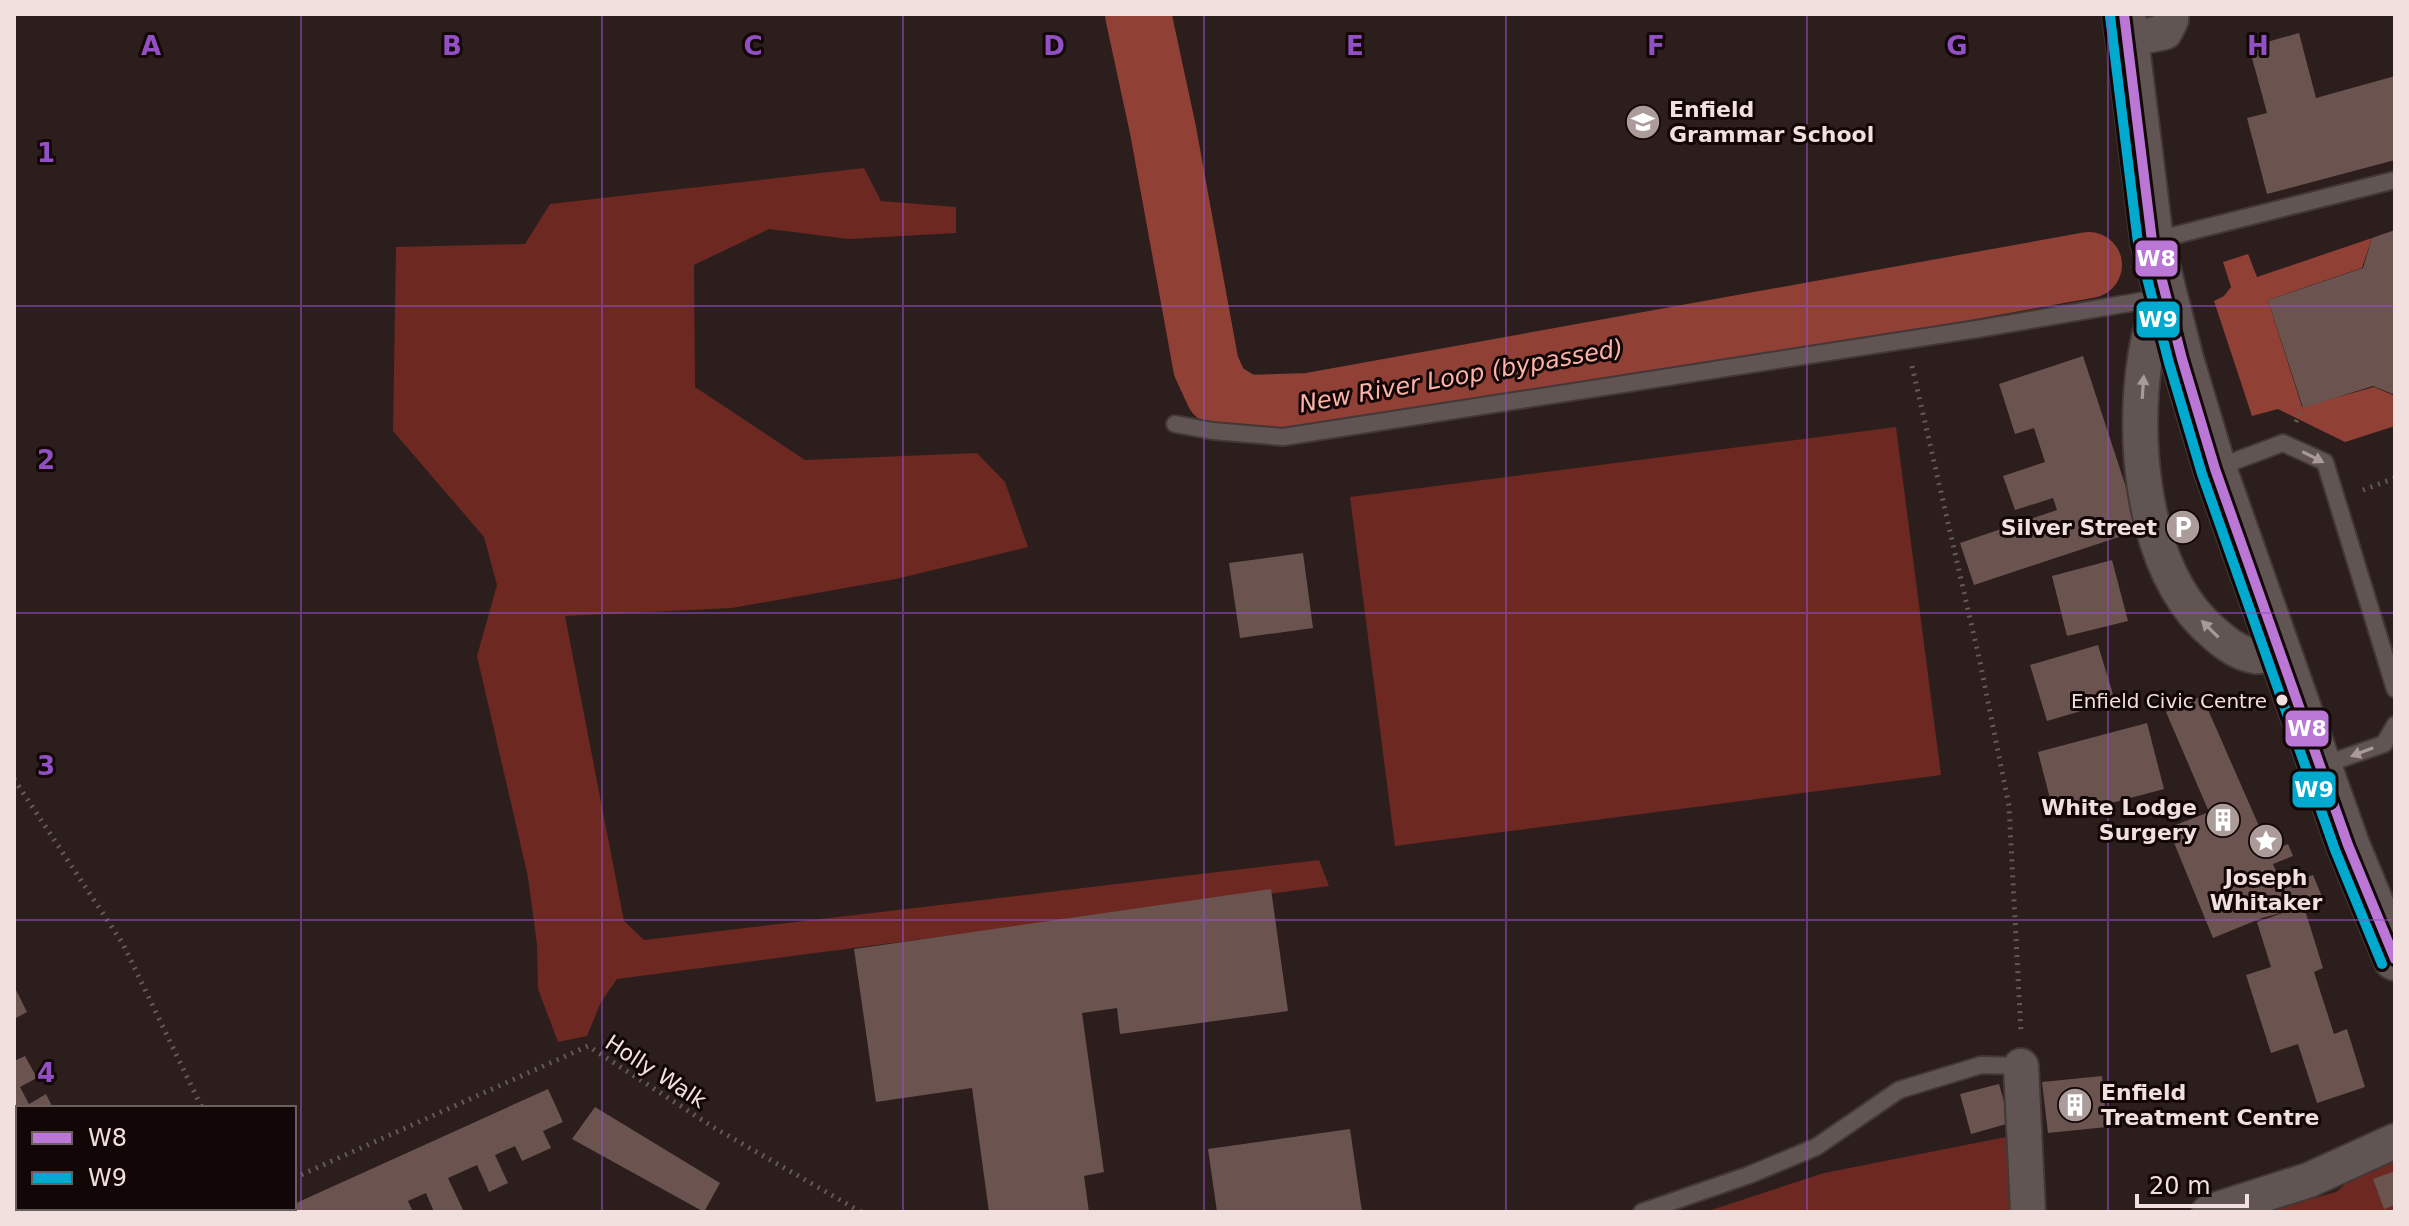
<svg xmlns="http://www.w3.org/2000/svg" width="2409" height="1226" font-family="'DejaVu Sans',sans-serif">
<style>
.green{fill:#6d2821}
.water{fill:#914036}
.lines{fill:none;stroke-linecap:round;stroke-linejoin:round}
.river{stroke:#914036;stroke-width:66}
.building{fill:#6b5350}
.service-casing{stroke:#433837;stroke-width:20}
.minor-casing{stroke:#433837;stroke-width:38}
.tertiary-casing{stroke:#433837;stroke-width:46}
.path{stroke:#645a58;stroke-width:5;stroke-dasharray:2 6;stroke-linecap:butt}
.service{stroke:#615553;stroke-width:16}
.minor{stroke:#615553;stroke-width:34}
.tertiary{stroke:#615553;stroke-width:42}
.bus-1-casing{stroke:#120706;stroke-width:16}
.bus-2-casing{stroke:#120706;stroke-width:16}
.bus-1{stroke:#ba77d6;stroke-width:10}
.bus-2{stroke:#00a9ce;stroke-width:10}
.oneway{fill:#a99a98}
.grid{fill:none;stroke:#9350c5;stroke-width:2;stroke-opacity:0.55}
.bus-dot{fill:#f1e0dd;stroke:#120706;stroke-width:3}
.labels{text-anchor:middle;stroke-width:6;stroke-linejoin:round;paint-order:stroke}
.bus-label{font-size:20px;fill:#f1e0dd;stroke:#120706;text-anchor:end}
.poi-label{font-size:22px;font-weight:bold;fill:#f1e0dd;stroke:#120706;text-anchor:start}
.street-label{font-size:22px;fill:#f1e0dd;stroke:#120706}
.water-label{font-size:24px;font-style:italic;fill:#feb3a8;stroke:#120706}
.grid-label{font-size:26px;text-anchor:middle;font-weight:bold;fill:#9350c5;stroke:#120706;stroke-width:6;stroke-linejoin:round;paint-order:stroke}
.line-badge{stroke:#120706;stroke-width:3}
.badge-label{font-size:22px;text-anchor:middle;font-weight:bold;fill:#fff}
</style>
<rect width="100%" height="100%" fill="#2b1e1c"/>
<!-- green -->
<g class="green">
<path d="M864 168 881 201 956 207V233L849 239 769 229 694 265 695 387 805 460 977 453 1005 482 1028 547 896 579 732 608 565 616 624 921 644 940 1319 860 1329 886 617 979 601 1002 587 1036 558 1042 538 989 537 944 528 877 477 656 497 585 484 537 393 431 396 247 525 244 550 204Z"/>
<path d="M1896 427 1941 775 1395 846 1350 497Z"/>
<path d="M2016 1135 2020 1212H1705L1824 1173Z"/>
<path d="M2395 1157V1212H2263L2336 1192 2359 1172Z"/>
</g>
<!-- water -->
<path class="water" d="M2372 238 2362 268 2268 300 2302 407 2374 387 2395 396V426L2345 442 2278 409 2252 416 2214 301 2224 296 2231 287 2223 262 2248 254 2257 277Z"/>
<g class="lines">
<!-- river -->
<path class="river" d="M1138 14 1163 130 1206 366 1218 392 1245 408 1309 406 2089 265"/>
</g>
<!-- building -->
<g class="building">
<path d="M2299 33 2316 98 2395 76V160L2267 194 2247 118 2267 113 2249 47Z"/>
<path d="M2395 230V395L2373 386 2303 408 2268 300 2363 268 2372 238Z"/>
<path d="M2083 356 2140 530 1974 585 1960 543 2057 510 2053 498 2015 510 2003 476 2045 462 2034 428 2015 434 1999 384Z"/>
<path d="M1303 553 1313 628 1240 638 1229 563Z"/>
<path d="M2112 560 2128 621 2067 636 2052 576Z"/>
<path d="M2098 645 2115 701 2047 721 2030 665Z"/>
<path d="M2202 696 2270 851 2288 844 2293 856 2273 864 2282 886 2313 875 2323 899 2304 907 2323 968 2314 972 2334 1034 2347 1029 2365 1087 2317 1103 2298 1044 2271 1053 2246 975 2271 967 2257 922 2288 911 2262 918 2213 938 2168 828 2209 812 2166 712Z"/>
<path d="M2147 723 2164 789 2055 818 2038 752Z"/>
<path d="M1271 889 1288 1011 1120 1034 1117 1008 1082 1013 1104 1172 1084 1176 1089 1212H989L972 1088 876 1102 854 949Z"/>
<path d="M14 986 27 1012 14 1019Z"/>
<path d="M25 1056 37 1078 20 1087 29 1104 46 1094 53 1108H18V1186L14 1179V1061Z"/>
<path d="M2102 1076 2107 1127 2048 1133 2042 1082Z"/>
<path d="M1999 1084 2010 1123 1971 1134 1960 1094Z"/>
<path d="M548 1089 563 1122 543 1131 551 1148 522 1161 515 1146 495 1155 508 1183 489 1192 477 1165 448 1178 464 1212H434L426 1193 408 1201 413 1212H276L294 1208V1204Z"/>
<path d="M595 1107 720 1183 704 1212 572 1139Z"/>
<path d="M1350 1129 1362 1212H1217L1208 1149Z"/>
<path d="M2395 1171V1205L2384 1209 2373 1179Z"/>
<path d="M30 1208H79L81 1212H32Z"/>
</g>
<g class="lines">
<!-- service casing -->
<g class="service-casing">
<g id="service">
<path d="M2152 241 2395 180"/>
<path d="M1175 424 1213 431 1283 437 1977 329 2165 297"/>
<path d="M2216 468 2283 443 2325 462 2395 689"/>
<path d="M2320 766 2384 744 2395 725"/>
<path d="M1642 1212 1749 1175 1816 1147 1899 1090 1981 1065 2021 1066"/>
</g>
</g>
<!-- minor casing -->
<g class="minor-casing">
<g id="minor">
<path d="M2127 40 2165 32 2171 20V14"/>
<path d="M2165 297C2160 310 2152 324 2149 337 2130 424 2139 558 2204 624 2218 637 2236 654 2255 656 2263 657 2272 654 2280 653"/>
<path d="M2021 1066 2028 1212"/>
<path d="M2209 1212 2309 1180 2395 1141"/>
</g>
</g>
<!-- tertiary casing -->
<g class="tertiary-casing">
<path id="tertiary" d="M2124 14 2152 241 2182 359 2215 469 2320 766 2348 845 2395 959"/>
</g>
<!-- path -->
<g class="path">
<path d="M1912 366 1980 662 2009 806 2021 1033"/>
<path d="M2296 422 2303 408"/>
<path d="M2363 490 2395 478"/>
<path d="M14 779 123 944 202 1108"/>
<path d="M294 1178 588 1046 713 1127 861 1212"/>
<path d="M225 1212 233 1208"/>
</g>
<!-- service -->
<use href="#service" class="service"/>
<!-- minor -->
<use href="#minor" class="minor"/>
<!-- tertiary -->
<use href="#tertiary" class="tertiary"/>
<!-- bus-1 casing -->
<g class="bus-1-casing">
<path id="bus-1" d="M2124 14 2152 241 2182 359 2215 469 2348 845 2395 959"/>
</g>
<!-- bus-2 casing -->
<g class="bus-2-casing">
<path id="bus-2" d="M2110 16 2138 243 2169 363 2202 474 2335 850 2382 964"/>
</g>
<!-- bus-1 -->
<use href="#bus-1" class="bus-1"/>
<!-- bus-2 -->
<use href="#bus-2" class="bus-2"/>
</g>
<!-- one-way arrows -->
<defs><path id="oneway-solid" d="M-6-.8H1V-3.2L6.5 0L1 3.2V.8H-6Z" transform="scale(2)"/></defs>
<g class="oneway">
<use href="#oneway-solid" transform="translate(2143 387) rotate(-86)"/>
<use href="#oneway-solid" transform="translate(2313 457) rotate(27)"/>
<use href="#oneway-solid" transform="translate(2210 629) rotate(-135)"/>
<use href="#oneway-solid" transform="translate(2362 752) rotate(159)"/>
</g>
<!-- grid -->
<path class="grid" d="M301 14V1212M602 14V1212M903 14V1212M1204 14V1212M1506 14V1212M1807 14V1212M2108 14V1212M14 306H2395M14 613H2395M14 920H2395"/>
<!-- icons -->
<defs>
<g id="school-disc" transform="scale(1.8)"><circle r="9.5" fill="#ac9c99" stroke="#120706"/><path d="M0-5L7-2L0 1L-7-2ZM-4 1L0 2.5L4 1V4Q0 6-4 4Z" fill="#fff"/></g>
<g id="parking-disc" transform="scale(1.8)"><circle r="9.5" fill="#ac9c99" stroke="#120706"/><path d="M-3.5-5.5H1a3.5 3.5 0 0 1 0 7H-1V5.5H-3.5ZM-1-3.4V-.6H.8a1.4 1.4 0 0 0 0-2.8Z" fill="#fff"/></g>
<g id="building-disc" transform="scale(1.8)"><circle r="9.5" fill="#ac9c99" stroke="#120706"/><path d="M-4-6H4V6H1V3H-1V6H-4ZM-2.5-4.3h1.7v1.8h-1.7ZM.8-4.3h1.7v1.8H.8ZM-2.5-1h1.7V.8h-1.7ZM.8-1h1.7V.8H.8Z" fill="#fff"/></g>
<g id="sight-disc" transform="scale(1.8)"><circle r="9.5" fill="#ac9c99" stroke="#120706"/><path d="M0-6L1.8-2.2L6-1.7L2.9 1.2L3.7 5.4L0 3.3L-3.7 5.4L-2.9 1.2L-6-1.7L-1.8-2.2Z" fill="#fff"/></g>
</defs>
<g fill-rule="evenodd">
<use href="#school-disc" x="1643" y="122"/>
<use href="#parking-disc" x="2183" y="527"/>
<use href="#building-disc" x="2223" y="820"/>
<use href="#sight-disc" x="2266" y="841"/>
<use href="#building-disc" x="2075" y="1105"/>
</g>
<!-- markers -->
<circle class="bus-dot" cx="2282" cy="700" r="7"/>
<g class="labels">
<!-- bus labels -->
<g class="bus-label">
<text x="2267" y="708">Enfield Civic Centre</text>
</g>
<!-- poi labels -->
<g class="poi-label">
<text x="1669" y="117">Enfield<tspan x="1669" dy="25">Grammar School</tspan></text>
<text x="2157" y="535" text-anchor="end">Silver Street</text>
<text x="2197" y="815" text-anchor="end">White Lodge<tspan x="2197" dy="25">Surgery</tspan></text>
<text x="2266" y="885" text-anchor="middle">Joseph<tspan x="2266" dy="25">Whitaker</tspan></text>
<text x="2101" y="1100">Enfield<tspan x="2101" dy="25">Treatment Centre</tspan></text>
</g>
<!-- street labels -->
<g class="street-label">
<text transform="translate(656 1071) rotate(33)" y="8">Holly Walk</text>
</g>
<!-- water labels -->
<g class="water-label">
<text transform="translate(1461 376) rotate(-10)" y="8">New River Loop (bypassed)</text>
</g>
</g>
<g class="grid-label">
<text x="151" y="55">A</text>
<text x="452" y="55">B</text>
<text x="753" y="55">C</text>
<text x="1054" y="55">D</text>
<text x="1355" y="55">E</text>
<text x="1656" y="55">F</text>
<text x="1957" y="55">G</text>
<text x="2258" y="55">H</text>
<text x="46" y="162">1</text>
<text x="46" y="469">2</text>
<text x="46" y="775">3</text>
<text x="46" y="1082">4</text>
</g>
<g class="line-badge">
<rect x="2134" y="239" width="45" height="39" rx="8" fill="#ba77d6"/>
<rect x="2135" y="300" width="46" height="39" rx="8" fill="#00a9ce"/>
<rect x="2284" y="709" width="46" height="39" rx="8" fill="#ba77d6"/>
<rect x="2291" y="770" width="46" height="39" rx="8" fill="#00a9ce"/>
</g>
<g class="badge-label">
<text x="2156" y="266">W8</text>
<text x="2158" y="327">W9</text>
<text x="2307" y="736">W8</text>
<text x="2314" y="797">W9</text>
</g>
<!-- border -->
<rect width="2409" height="1226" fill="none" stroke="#f1e0dd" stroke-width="32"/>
<!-- legend -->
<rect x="16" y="1106" width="280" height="104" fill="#120706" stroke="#6b5e5c" stroke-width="2"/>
<rect x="32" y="1132" width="40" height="12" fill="#ba77d6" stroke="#6b5e5c" stroke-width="2"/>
<text x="88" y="1146" font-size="24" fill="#f1e0dd">W8</text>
<rect x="32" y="1172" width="40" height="12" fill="#00a9ce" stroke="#6b5e5c" stroke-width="2"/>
<text x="88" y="1186" font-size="24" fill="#f1e0dd">W9</text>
<!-- scale -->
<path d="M2137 1194v12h110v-12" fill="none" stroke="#f1e0dd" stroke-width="4"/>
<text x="2149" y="1194" font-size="24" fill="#f1e0dd" stroke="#120706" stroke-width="6" paint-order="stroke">20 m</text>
</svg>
